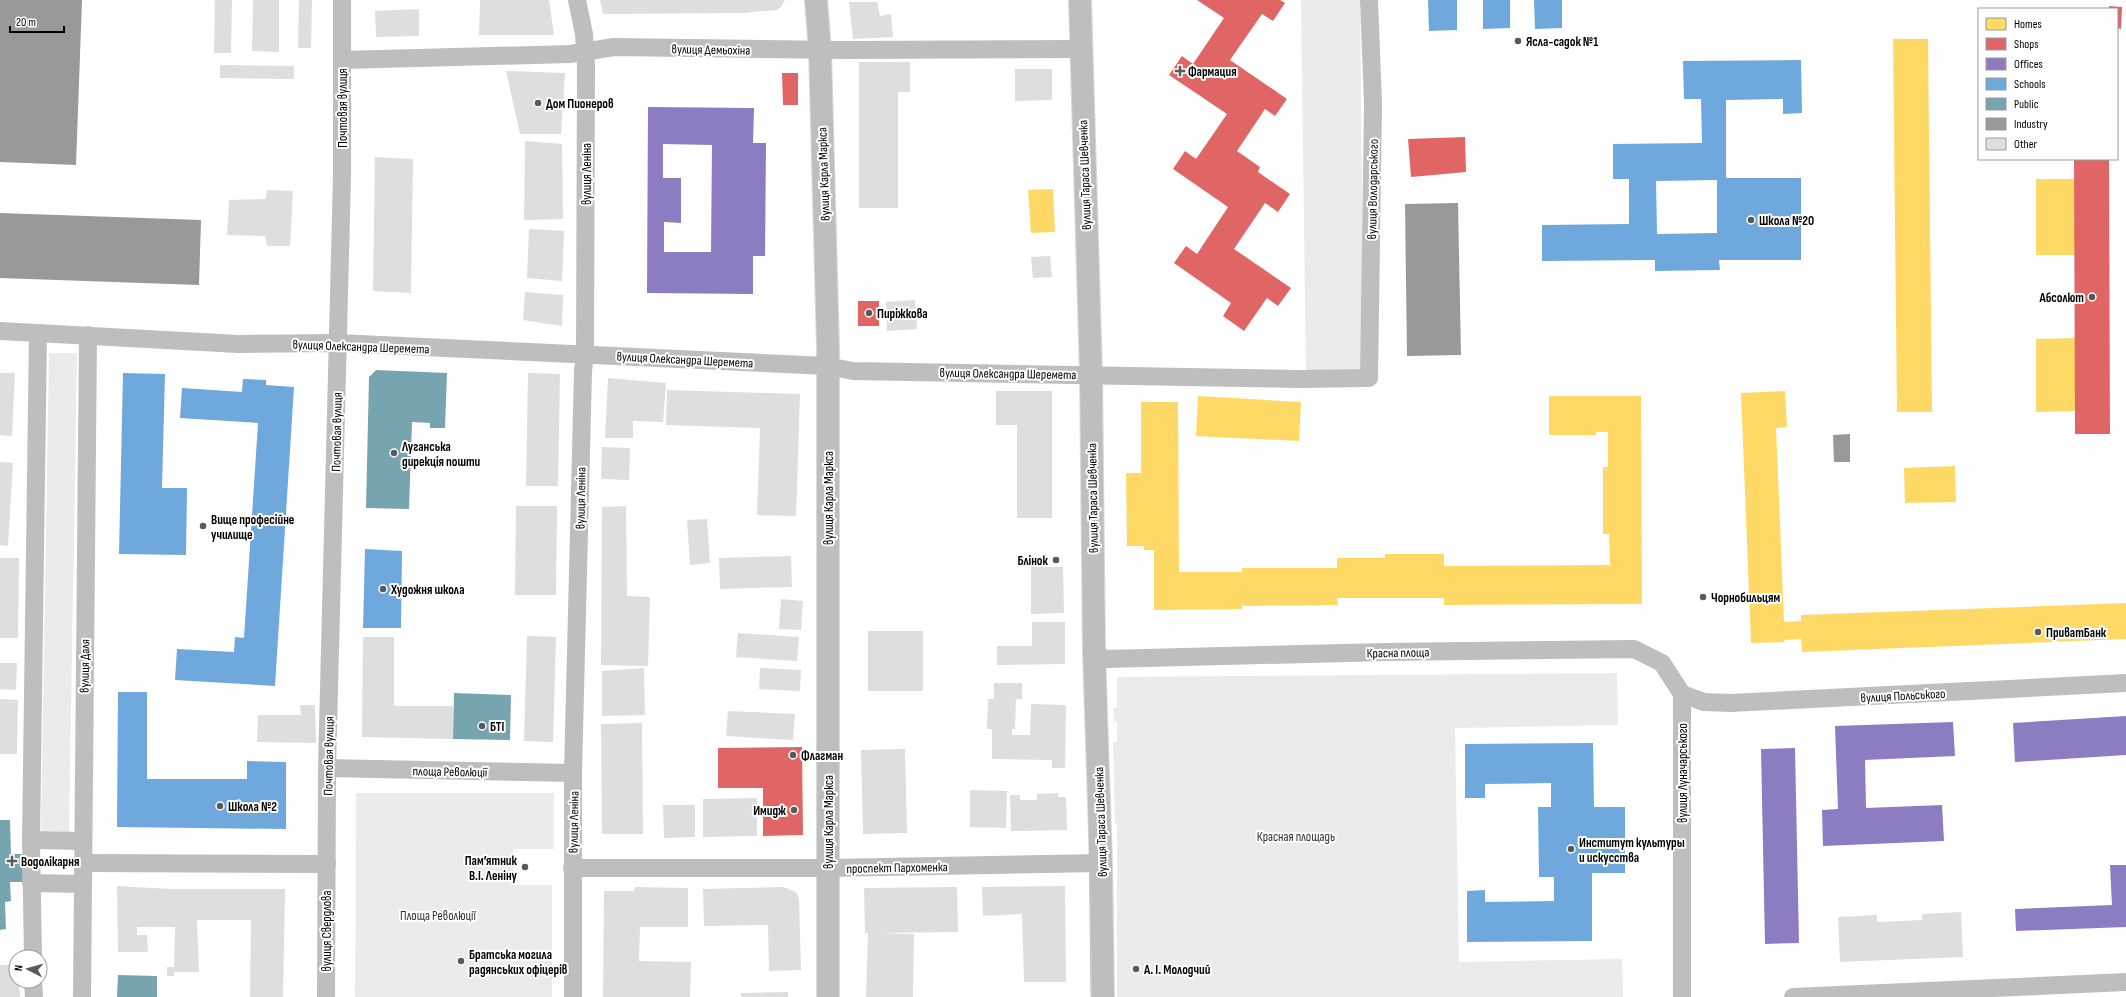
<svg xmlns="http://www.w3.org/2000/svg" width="2126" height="997" font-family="'Sofia Sans Condensed',sans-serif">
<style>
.green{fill:#ebebeb}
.homes{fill:#ffd966}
.shops{fill:#e06666}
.offices{fill:#8e7cc3;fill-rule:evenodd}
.schools{fill:#6fa8dc;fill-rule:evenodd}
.public{fill:#76a5af}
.industry{fill:#999}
.building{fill:#dedede}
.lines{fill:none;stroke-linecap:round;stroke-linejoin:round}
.major-casing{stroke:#dbdbdb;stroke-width:24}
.minor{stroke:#bebebe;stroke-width:18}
.major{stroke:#bebebe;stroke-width:22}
.tram{stroke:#bebebe;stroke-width:1}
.poi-dot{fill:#595959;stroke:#fff;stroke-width:1.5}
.labels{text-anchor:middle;stroke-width:4;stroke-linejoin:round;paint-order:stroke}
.poi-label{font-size:13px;font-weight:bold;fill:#000;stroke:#fff;text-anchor:start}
.street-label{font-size:13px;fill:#000;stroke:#fff}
.park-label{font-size:13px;fill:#313131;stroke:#fff}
</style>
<rect width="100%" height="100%" fill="#fff"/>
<!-- green -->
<g class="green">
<path d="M1301 0H1360L1364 374 1306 373Z"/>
<path d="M49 353H77L69 832 41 831Z"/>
<path d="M1617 673 1618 725 1455 728 1459 962 1622 959 1623 997H1117V824L1115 823 1113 742H1117V722H1114L1113 708 1117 707V677Z"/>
<path d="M356 793H554V849H513V885H552V997H355Z"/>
</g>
<!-- homes -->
<g class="homes">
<path d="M1893 39H1928L1932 412H1897Z"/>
<rect x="2036" y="179" width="39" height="76"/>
<path d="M1053 189 1055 232 1031 233 1028 190Z"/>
<path d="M2075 338 2076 411 2036 412V339Z"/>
<path d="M1785 391 1787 427 1776 428 1784 622 1801 621V615L2126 603V639L1802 652 1801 639 1784 640 1785 642 1751 643 1741 393Z"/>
<path d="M1198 396 1301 402 1299 441 1196 436Z"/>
<path d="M1549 396H1641L1642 604 1444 605V598H1337L1338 605 1242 606V609L1154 610V550H1144V546H1127L1126 473H1141V402H1178L1179 572H1242V568H1337V558H1385V554H1444V566L1610 565 1609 534H1603V467H1608V432H1596V435H1549Z"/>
<path d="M1955 466 1956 502 1905 503 1904 468Z"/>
</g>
<!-- shops -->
<g class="shops">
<path d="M1197 0H1280L1285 3 1273 21 1262 14 1230 60 1287 99 1275 116 1265 109 1237 151 1260 167 1258 172 1290 194 1278 212 1265 203 1234 249 1291 288 1278 306 1267 298 1244 331 1223 316 1231 303 1174 263 1186 246 1197 254 1228 207 1173 169 1185 151 1196 159 1227 114 1169 75 1182 56 1193 64 1224 18Z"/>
<path d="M2109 6 2122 7 2121 29 2117 28V9H2109Z"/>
<path d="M782 73H798V105H783Z"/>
<path d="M1465 137 1466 172 1411 177 1408 139Z"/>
<path d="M2074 159H2109L2110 434H2075Z"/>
<rect x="858" y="301" width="21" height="25"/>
<path d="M802 747 803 835 763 836V788H718V748Z"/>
</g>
<!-- offices -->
<g class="offices">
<path d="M648 107 754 108 753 143H766L765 256H753V294L647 293ZM663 144 712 145 711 252H664V222L681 223V178H663Z"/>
<path d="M2126 716V755L2015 762 2013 723Z"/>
<path d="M1953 722 1955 756 1865 760 1866 808 1942 805 1944 841 1823 846 1822 810 1838 809 1835 726Z"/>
<path d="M1795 748 1799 943 1765 944 1761 749Z"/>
<path d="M2110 865H2126V927L2016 931 2015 909 2112 905Z"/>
</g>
<!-- schools -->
<g class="schools">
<path d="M1428 0H1457V30L1429 31Z"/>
<path d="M1483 0H1510V28L1483 29Z"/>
<path d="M1534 0H1562V28L1535 29Z"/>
<path d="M1801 60 1802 113 1783 114V99L1726 100V178H1801V260H1719L1720 270 1655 271V260L1542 261V225L1629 224V179H1613V144L1702 143 1701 99H1684L1683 61ZM1717 180V233L1657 234 1656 181Z"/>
<path d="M123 373 165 374 162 488H187L186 555 119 554Z"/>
<path d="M243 379 266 380V385L294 387 275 686 175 680 177 649 234 652 235 637 244 638 258 423 180 418 182 388 242 392Z"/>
<path d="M365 549 402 551 401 628H363Z"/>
<path d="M118 692H147V779H247V761L286 762V829L117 827Z"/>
<path d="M1593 743 1594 807H1625V873H1592V941L1467 942V891L1485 890V902L1554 901V877H1539L1538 807H1551V783L1485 784V798H1465V744Z"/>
</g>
<!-- public -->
<g class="public">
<path d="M376 370 447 373 445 428H430V423L412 422 409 509 366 508 369 377Z"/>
<path d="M454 693 511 695 510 740 453 739Z"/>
<path d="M0 820H10L11 854H22L23 882H10L11 901 5 902 6 929 0 930Z"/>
<path d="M118 975 157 976V997H117Z"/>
</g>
<!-- industry -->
<g class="industry">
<path d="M0 0H82L76 165 0 162Z"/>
<path d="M1458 203 1461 355 1407 356 1405 204Z"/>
<path d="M0 213 201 220 199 285 0 278Z"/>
<path d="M1850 434V462H1834L1833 435Z"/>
</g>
<!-- building -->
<g class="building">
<path d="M215 0H232L231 53H214Z"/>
<path d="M253 0H279V52L252 51Z"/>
<path d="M299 0H312L311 48H298Z"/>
<path d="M480 0H549L554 35H479Z"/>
<path d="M600 0H785L781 7 776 10 743 13 603 14Z"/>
<path d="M849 2H877L880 16 891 14 893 37 853 39Z"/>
<path d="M419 9V36L376 37 375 11Z"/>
<path d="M859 62H910V92H898V208H859Z"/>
<path d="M220 65 294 66V79L220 78Z"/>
<path d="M1015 69H1052V100L1015 101Z"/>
<path d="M506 71 565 73 561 134H520Z"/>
<path d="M525 141 562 144 563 219 524 220Z"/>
<path d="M375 157 413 159 411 293 373 291Z"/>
<path d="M267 190 293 191 290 246H267L265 236 227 235 229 200 266 199Z"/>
<path d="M529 229 564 231 562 281 527 278Z"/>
<path d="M1050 256 1052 277 1033 278 1031 257Z"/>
<path d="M525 292 563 295 562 326 523 320Z"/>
<path d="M915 300 917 329 887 331 886 302Z"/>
<path d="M0 373H15L12 436 0 435Z"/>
<path d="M528 373 560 374 558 486H526Z"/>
<path d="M608 378 666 383 663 422 633 421V438H605Z"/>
<path d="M667 390 800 394 796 516 757 515 760 428 666 425Z"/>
<path d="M996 391H1052V518H1017V425H996Z"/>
<path d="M602 447 630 448 629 480 601 479Z"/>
<path d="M0 462 13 463 8 546 0 545Z"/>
<path d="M516 506H557L556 595H515Z"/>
<path d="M626 506 627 596 650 597 648 666 601 665 602 507Z"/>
<path d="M707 519 710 563 690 565 687 520Z"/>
<path d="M791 556 792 587 720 589 719 558Z"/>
<path d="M0 558H19L18 638H0Z"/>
<path d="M1031 567H1063L1064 613 1031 614Z"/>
<path d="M781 599 803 601 801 630 779 629Z"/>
<path d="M1032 622H1065V664L997 665V646H1032Z"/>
<rect x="868" y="631" width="55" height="60"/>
<path d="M738 633 799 637 797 661 736 657Z"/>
<path d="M527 636 556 637 553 742 524 741Z"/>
<path d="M363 637H394V706H453V739L362 737Z"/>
<path d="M0 663H17L16 690 0 689Z"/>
<path d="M644 668 645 715 602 716V671Z"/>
<path d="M760 668 801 670 800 691 759 689Z"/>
<path d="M994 683H1022V699H1016L1015 729H1012V735H1030L1031 704 1066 705 1065 768H1052V760L992 759V729H987L988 699H994Z"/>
<path d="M0 699 18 700 17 754H0Z"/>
<path d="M300 705H315L316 743 257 742 258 715H301Z"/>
<path d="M728 711 795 714 793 740 726 736Z"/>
<path d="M642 723 643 834H602L601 724Z"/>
<path d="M905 749 907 833 863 834 861 750Z"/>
<path d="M970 790 1007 791 1006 828 970 827Z"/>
<path d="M1058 793V797H1066L1067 830 1011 831 1010 795H1020V800H1037V794Z"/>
<path d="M757 798V836L703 837V799Z"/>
<path d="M663 805H695V837L664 838Z"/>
<path d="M117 886 170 889H285L283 997H250L251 920H197L199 972H174V976H167V967H174L175 927H137V935H147L148 952H118Z"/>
<path d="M1065 886 1066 982H1024L1022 914 983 916 982 887Z"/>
<path d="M635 887 688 888V927H640L639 961 691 962 690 997H603L604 891H634Z"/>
<path d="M783 887 796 892 799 899 801 970 769 971 768 925 704 926 703 889Z"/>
<path d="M957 887 958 932 878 933 914 934 913 997H866L868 933H865L864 888Z"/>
<path d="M1961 912 1963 957 1840 962 1838 917 1877 915V922L1922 920V914Z"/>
<path d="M0 965H16V981H19L20 997H0Z"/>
<path d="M788 992V997H741V993Z"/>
</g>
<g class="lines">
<!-- major casing -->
<g class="major-casing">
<g id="major">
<path d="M816 0 820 50 828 348V997"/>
<path d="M1080 0 1091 374 1094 653 1101 863 1103 997"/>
</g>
</g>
<!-- minor -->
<g class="minor">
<path d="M342 60 570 54 614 47 843 50 1080 49"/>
<path d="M0 331 238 344 338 343 827 366 853 371 1300 379 1369 378 1373 104 1369 0"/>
<path d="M1094 653 1105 659 1385 652 1634 649 1662 663 1682 694"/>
<path d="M1682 694 1704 702 1731 703 2126 683"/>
<path d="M1682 694V997"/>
<path d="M327 768 573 773"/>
<path d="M31 840 83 841"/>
<path d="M82 863 327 864"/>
<path d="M572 868H828L1101 863"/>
<path d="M31 883 82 884"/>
<path d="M33 957 31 840 38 333"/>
<path d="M33 981 34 997"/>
<path d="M82 997 88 335"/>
<path d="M326 997 327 768 342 176V0"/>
<path d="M573 997V773L583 371 585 354 586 65 584 34 577 0"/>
<path d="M1793 997 2126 982"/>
</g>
<!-- major -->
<use href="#major" class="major"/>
<!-- tram -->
<g class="tram">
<path d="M1073 0 1084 363 1091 997"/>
<path d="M1089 0 1113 997"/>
</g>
</g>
<!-- markers -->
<g class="poi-dot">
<circle cx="1518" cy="41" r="4"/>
<path d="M1178 65h4v4h4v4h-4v4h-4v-4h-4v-4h4z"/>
<circle cx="538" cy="103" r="4"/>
<circle cx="1751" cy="220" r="4"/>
<circle cx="2092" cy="297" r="4"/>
<circle cx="869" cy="313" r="4"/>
<circle cx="394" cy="453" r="4"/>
<circle cx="203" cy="526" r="4"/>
<circle cx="1056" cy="560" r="4"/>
<circle cx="383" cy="589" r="4"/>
<circle cx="1703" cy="597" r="4"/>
<circle cx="2038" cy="632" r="4"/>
<circle cx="482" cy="726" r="4"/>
<circle cx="793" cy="755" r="4"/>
<circle cx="220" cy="806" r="4"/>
<circle cx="794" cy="810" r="4"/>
<circle cx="1571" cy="849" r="4"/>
<path d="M10 855h4v4h4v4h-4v4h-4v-4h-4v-4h4z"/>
<circle cx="525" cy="867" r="4"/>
<circle cx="461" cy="961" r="4"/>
<circle cx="1136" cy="969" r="4"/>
</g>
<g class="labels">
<!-- poi labels -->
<g class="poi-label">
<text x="1526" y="46">Ясла-садок №1</text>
<text x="1188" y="76">Фармация</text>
<text x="546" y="108">Дом Пионеров</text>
<text x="1759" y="225">Школа №20</text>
<text x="2084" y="302" text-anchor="end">Абсолют</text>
<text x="877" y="318">Пиріжкова</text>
<text x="402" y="451">Луганська<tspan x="402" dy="15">дирекція пошти</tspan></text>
<text x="211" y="524">Вище професійне<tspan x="211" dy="15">училище</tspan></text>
<text x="1048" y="565" text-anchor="end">Блінок</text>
<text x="391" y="594">Художня школа</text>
<text x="1711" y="602">Чорнобильцям</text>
<text x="2046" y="637">ПриватБанк</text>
<text x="490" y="731">БТІ</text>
<text x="801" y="760">Флагман</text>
<text x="228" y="811">Школа №2</text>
<text x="786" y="815" text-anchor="end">Имидж</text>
<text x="1579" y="847">Институт культуры<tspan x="1579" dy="15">и искусства</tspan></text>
<text x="517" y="865" text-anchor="end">Пам’ятник<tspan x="517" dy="15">В.І. Леніну</tspan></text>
<text x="21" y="866">Водолікарня</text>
<text x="469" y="959">Братська могила<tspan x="469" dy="15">радянських офіцерів</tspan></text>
<text x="1144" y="974">А. І. Молодчий</text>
</g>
<!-- street labels -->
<g class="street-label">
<text transform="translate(711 49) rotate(1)" y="5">вулиця Демьохіна</text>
<text transform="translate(342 108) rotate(-90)" y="5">Почтовая вулиця</text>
<text transform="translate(586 174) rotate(-90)" y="5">вулиця Леніна</text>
<text transform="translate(823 174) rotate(-92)" y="5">вулиця Карла Маркса</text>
<text transform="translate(1084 175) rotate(-92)" y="5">вулиця Тараса Шевченка</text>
<text transform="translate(1372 189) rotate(-89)" y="5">вулиця Володарського</text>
<text transform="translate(361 346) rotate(2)" y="5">вулиця Олександра Шеремета</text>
<text transform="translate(685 359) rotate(3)" y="5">вулиця Олександра Шеремета</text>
<text transform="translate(1008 373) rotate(1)" y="5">вулиця Олександра Шеремета</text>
<text transform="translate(336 432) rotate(-89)" y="5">Почтовая вулиця</text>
<text transform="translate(580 498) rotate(-89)" y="5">вулиця Леніна</text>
<text transform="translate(828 498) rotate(-90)" y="5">вулиця Карла Маркса</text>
<text transform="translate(1092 498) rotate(-91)" y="5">вулиця Тараса Шевченка</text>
<text transform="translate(1398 652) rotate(-1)" y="5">Красна площа</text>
<text transform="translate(84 666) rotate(-89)" y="5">вулиця Даля</text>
<text transform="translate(1903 695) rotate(-3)" y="5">вулиця Польського</text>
<text transform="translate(328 756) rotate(-89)" y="5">Почтовая вулиця</text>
<text transform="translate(450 771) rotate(1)" y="5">площа Революції</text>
<text transform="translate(1682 773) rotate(-90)" y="5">вулиця Луначарського</text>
<text transform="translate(573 822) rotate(-89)" y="5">вулиця Леніна</text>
<text transform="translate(828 822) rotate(-90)" y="5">вулиця Карла Маркса</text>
<text transform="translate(1100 822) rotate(-92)" y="5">вулиця Тараса Шевченка</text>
<text transform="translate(897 867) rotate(-1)" y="5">проспект Пархоменка</text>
<text transform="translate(326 931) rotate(-90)" y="5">вулиця Свердлова</text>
</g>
<!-- park labels -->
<g class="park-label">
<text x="1296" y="841">Красная площадь</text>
<text x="438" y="920">Площа Революції</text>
</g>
</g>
<!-- legend -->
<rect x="1978" y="8" width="140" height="152" fill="#ffffff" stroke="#999999"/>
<rect x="1986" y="18" width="20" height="12" fill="#ffd966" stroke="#999999"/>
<text x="2014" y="28" font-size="12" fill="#000000">Homes</text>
<rect x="1986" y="38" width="20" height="12" fill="#e06666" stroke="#999999"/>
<text x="2014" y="48" font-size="12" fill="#000000">Shops</text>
<rect x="1986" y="58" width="20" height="12" fill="#8e7cc3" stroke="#999999"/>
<text x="2014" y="68" font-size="12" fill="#000000">Offices</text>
<rect x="1986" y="78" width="20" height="12" fill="#6fa8dc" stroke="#999999"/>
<text x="2014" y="88" font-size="12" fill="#000000">Schools</text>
<rect x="1986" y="98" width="20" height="12" fill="#76a5af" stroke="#999999"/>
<text x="2014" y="108" font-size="12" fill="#000000">Public</text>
<rect x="1986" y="118" width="20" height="12" fill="#999999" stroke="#999999"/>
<text x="2014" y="128" font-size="12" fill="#000000">Industry</text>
<rect x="1986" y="138" width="20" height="12" fill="#dedede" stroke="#999999"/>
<text x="2014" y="148" font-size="12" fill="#000000">Other</text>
<!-- north arrow -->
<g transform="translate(28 969) rotate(276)"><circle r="19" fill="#ffffff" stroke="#999999"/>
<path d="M0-3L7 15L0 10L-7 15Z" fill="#595959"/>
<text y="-6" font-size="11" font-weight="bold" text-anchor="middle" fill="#000000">N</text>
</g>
<!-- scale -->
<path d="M10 26v6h54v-6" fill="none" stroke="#000000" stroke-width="2"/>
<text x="16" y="26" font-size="12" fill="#000000" stroke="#ffffff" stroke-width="3" paint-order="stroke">20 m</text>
</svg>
